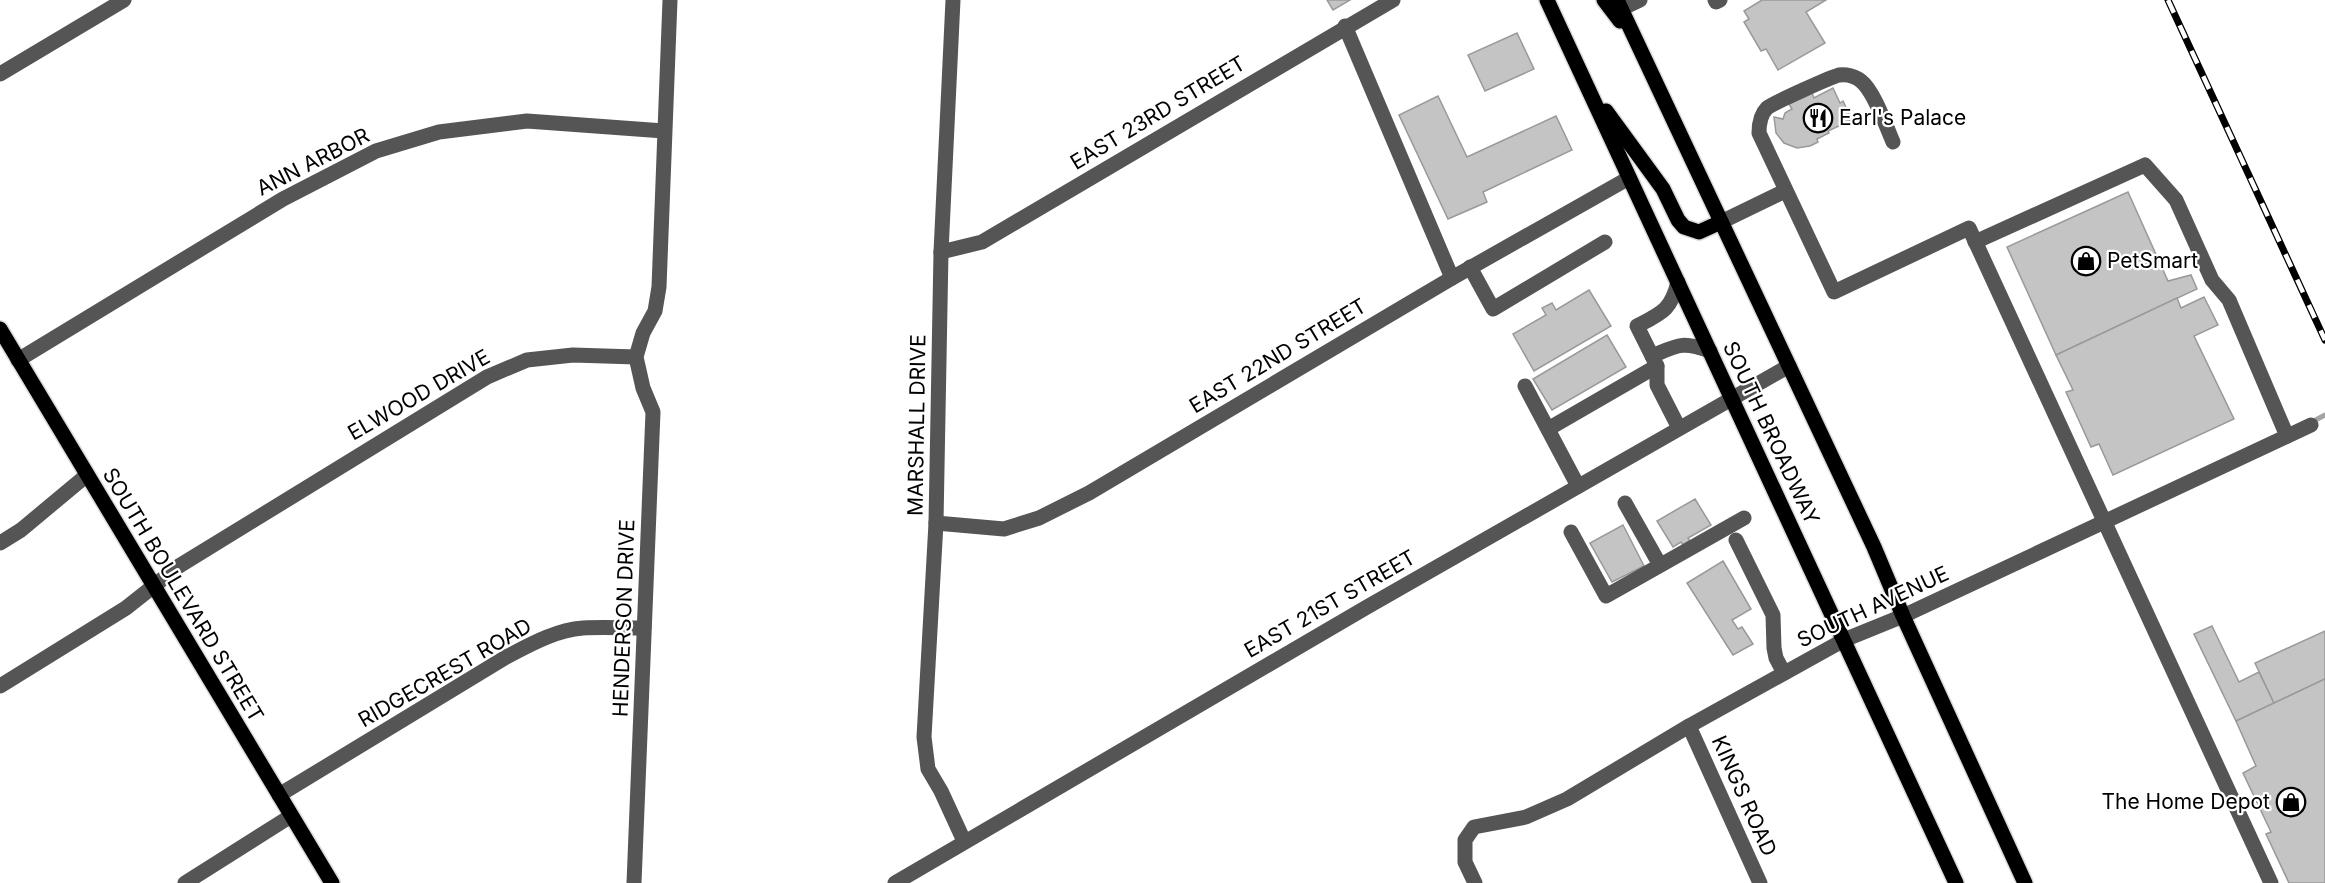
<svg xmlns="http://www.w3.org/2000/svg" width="2325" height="883" font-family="Inter,sans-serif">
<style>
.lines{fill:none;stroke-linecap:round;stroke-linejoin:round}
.stream{stroke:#a3a3a3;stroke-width:5}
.building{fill:#c4c4c4;stroke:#999;stroke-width:1.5}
.major-casing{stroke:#dbdbdb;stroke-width:18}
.minor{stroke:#555;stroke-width:15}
.major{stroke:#000;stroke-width:15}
.rail-casing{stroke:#000;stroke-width:7}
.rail{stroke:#fff;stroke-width:4.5;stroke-dasharray:14;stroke-linecap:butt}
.labels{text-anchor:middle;stroke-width:4.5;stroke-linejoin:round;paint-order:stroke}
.street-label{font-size:21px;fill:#000;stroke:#fff}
.poi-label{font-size:21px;fill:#000;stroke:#fff;text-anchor:start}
</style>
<rect width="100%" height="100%" fill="#fff"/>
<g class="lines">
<!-- stream -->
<path class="stream" d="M2310 423 2325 415"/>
</g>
<!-- building -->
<g class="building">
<path d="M1327 0H1350L1333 10Z"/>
<path d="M1762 0H1826L1806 12 1825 43 1778 70 1766 49 1761 51 1744 22 1749 19 1744 11Z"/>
<path d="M1517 33 1534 69 1485 91 1468 55Z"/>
<path d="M1833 88 1840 103 1843 101 1852 120 1828 131 1829 133 1817 139 1818 142 1810 146 1797 148 1784 143 1776 133 1774 117 1783 119 1785 113 1792 109 1789 104 1812 93 1814 98Z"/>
<path d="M1438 96 1467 157 1556 116 1572 150 1483 192 1487 202 1448 219 1399 115Z"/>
<path d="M2128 192 2168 281 2191 275 2197 289 2056 355 2007 247Z"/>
<path d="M1589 290 1611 326 1534 371 1513 334 1546 315 1542 308 1552 303 1556 310Z"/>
<path d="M2204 297 2218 325 2194 336 2234 419 2113 475 2099 444 2091 447 2066 392 2073 390 2056 355 2177 298 2181 308Z"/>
<path d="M1607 335 1626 367 1552 410 1533 379Z"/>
<path d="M1695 499 1711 525 1688 538 1690 541 1683 545 1681 542 1673 547 1657 521Z"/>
<path d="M1623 525 1644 566 1612 582 1590 543Z"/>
<path d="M1723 561 1751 609 1732 620 1738 629 1742 627 1753 644 1733 655 1687 583Z"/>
<path d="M2212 626 2239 682 2259 672 2274 703 2236 721 2194 634Z"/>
<path d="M2325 631V679L2274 703 2255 663Z"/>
<path d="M2325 679V883H2289L2266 834 2271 832 2243 773 2256 766 2236 721Z"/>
</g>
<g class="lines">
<!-- major casing -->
<g class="major-casing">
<g id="major">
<path d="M1547 0 1956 883"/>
<path d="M1604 0 1620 21"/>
<path d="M1617 0 1874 547 1903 616 2025 883"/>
<path d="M1606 111 1663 189 1678 220 1684 227 1699 232 1721 222"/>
<path d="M0 329 332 883"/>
</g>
</g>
<!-- minor -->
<g class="minor">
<path d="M953 0 941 252 936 523 924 737 928 769 941 791 964 841"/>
<path d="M1715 0 1716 2 1720 0"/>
<path d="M1621 9 1640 0"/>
<path d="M1345 26 1452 278"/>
<path d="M0 74 124 0"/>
<path d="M1893 142C1886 126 1874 91 1861 81 1855 76 1846 74 1839 75 1831 77 1773 103 1767 108 1760 115 1759 124 1759 133L1834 292 1969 228 2271 883"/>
<path d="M1721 222 1785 191"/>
<path d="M1975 242 2145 165 2176 200 2212 280 2229 300 2287 436"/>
<path d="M941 252 982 242 1393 0"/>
<path d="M1470 267 1493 309 1605 242"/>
<path d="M1678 282C1671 310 1662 313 1637 326L1657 366V385L1679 428"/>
<path d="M1652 356C1678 345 1682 341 1710 351"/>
<path d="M18 360 283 199 376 151 439 132 527 121 664 131"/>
<path d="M1525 386 1578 486"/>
<path d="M1548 429 1657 366"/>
<path d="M1625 503 1660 565"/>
<path d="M936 523 1004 529 1039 518 1089 493 1452 278 1629 178"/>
<path d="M1571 532 1606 596 1744 518"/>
<path d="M1736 540 1773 615 1774 648 1776 658 1784 673"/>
<path d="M0 543 21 530 87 475"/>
<path d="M0 686 126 608 179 566 487 377 527 360 573 355 636 357"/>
<path d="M1689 726 1760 883"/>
<path d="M279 795 508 656C531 644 556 630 583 628 603 627 624 628 644 628"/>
<path d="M185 883 291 816"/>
<path d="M634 883 653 412 643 388 636 357 643 333 655 311 659 287 670 0"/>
<path d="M895 883 1367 607 1789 366"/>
<path d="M1475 883 1465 862V840L1474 827 1526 817 1567 799 1689 726 1844 640 1903 616 2311 425"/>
</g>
<!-- major -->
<use href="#major" class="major"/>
<!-- rail casing -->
<g class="rail-casing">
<path id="rail" d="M2168 0 2325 340"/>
</g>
<!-- rail -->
<use href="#rail" class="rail"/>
</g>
<!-- icons -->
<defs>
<g id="restaurant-ring" transform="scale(1.5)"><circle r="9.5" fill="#fff" stroke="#000" stroke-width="1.5"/><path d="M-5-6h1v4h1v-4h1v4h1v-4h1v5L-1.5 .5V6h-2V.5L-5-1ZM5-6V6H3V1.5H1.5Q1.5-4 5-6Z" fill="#000"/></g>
<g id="shop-ring" transform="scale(1.5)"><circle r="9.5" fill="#fff" stroke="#000" stroke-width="1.5"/><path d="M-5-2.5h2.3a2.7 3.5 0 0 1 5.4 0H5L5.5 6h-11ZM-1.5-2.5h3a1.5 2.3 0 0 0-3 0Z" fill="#000"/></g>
</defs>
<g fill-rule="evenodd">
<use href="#restaurant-ring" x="1818" y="118"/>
<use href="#shop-ring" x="2086" y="261"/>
<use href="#shop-ring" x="2291" y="802"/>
</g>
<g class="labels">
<!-- street labels -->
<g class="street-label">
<text transform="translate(1158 113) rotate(-31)" y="7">EAST 23RD STREET</text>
<text transform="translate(313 162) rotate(-27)" y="7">ANN ARBOR</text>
<text transform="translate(1278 356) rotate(-31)" y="7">EAST 22ND STREET</text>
<text transform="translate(419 395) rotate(-30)" y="7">ELWOOD DRIVE</text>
<text transform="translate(917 425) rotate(-89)" y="7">MARSHALL DRIVE</text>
<text transform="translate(1771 433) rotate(65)" y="7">SOUTH BROADWAY</text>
<text transform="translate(183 595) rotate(59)" y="7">SOUTH BOULEVARD STREET</text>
<text transform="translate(1330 604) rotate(-30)" y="7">EAST 21ST STREET</text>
<text transform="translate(1873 607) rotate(-25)" y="7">SOUTH AVENUE</text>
<text transform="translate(624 618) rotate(-88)" y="7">HENDERSON DRIVE</text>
<text transform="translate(445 673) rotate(-30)" y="7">RIDGECREST ROAD</text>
<text transform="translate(1744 796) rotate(66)" y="7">KINGS ROAD</text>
</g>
<!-- poi labels -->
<g class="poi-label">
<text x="1839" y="125">Earl's Palace</text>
<text x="2107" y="268">PetSmart</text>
<text x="2270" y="809" text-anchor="end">The Home Depot</text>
</g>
</g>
</svg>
